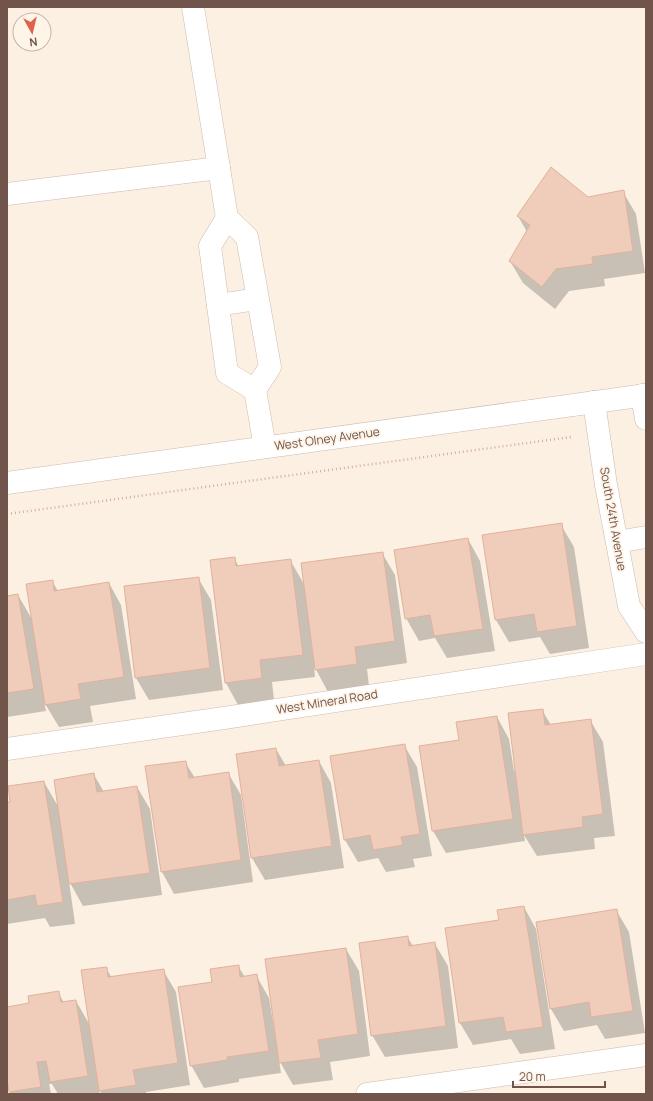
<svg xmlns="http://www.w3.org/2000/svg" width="653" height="1101" font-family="Manrope,sans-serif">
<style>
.shadow{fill:#0003}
.building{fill:#f0ccbb;stroke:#e2b19c}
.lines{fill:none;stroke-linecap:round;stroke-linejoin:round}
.minor-casing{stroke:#ceb9ac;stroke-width:23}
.path{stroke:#d4af9e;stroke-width:2.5;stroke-dasharray:1 3;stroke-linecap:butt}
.minor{stroke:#fff;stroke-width:22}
.labels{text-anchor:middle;stroke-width:3.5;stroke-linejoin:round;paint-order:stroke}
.street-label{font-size:12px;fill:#72554a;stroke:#fef4e8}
</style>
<rect width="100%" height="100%" fill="#fbf0e2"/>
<!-- shadow -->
<g class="shadow">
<path d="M623 192 636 214 645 273 604 279 605 286 569 291 555 309 523 283 510 261 527 232 518 216 588 198Z"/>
<path d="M561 525 574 547 589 648 550 654 540 637 509 642 496 620Z"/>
<path d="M468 539 480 561 495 651 447 658 435 638 419 641 406 618Z"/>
<path d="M382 553 395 575 407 663 367 669 369 686 328 692 314 666 315 677 272 682 274 700 238 705 226 683 234 558 239 567 290 560 304 584Z"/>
<path d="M198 578 211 600 223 690 149 700 136 678Z"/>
<path d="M52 581 58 591 109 583 121 605 136 699 90 706 93 722 59 727 44 702 46 711 7 717V597L18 595 33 621Z"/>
<path d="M542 710 551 725 590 720 603 742 615 836 594 838 595 849 537 856 524 835 525 841 446 853 433 831 420 747 460 741 497 717 509 739 514 771H516Z"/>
<path d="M404 745 417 767 432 856 413 859 415 867 386 872 378 858 358 862 345 840Z"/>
<path d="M276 749 286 766 319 761 331 783 344 868 265 880 252 858 237 755Z"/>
<path d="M185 762 195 778 228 773 241 795 253 882 174 894 162 872Z"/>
<path d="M94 775 104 792 137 787 150 809 162 895 83 906 69 881 75 924 50 927 45 918 7 924V803H11L44 782 59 808Z"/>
<path d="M524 907 536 929 555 1049 520 1054 511 1039 473 1045 460 1023 446 929 500 921Z"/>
<path d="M616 910 629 932 645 1033 605 1039 597 1025 564 1031 551 1009Z"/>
<path d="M408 938 413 946 435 944 448 966 458 1048 385 1057 372 1035Z"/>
<path d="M346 949 359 971 370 1056 330 1062 333 1080 293 1085 279 1060 281 1073 239 1079V1082L204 1088 191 1065 213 983 238 966 245 977 256 975 269 998 275 1034H276Z"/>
<path d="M106 968 112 978 163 970 176 992 190 1085 146 1092V1094H102L99 1089 100 1094H58L52 1084H49L51 1094H11L10 1092 7 1072V1008L30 1004 58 992 64 1003 76 1001 91 1027Z"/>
</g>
<!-- building -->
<g class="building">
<path d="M551 167 588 197 624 190 633 251 592 257 593 264 556 269 542 287 509 261 530 225 517 216Z"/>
<path d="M562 523 577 626 537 632 534 614 495 620 482 535Z"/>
<path d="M468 538 483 629 434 636 430 615 405 619 394 550Z"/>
<path d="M383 552 395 641 355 647 357 664 315 670 301 563Z"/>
<path d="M235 557 236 566 291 559 303 655 260 660 262 678 225 683 210 560Z"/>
<path d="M199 577 210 668 135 678 124 586Z"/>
<path d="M53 580 54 591 109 582 124 677 78 684 81 699 45 705 26 584Z"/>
<path d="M18 594 34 689 7 693V596Z"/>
<path d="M543 709 545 725 591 719 603 814 582 817 583 827 523 835 508 713Z"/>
<path d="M497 716 513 819 432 831 419 746 459 740 456 722Z"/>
<path d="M405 744 420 834 401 837 403 845 373 850 370 835 344 840 330 756Z"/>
<path d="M276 748 279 766 319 760 332 846 251 858 236 754Z"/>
<path d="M186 761 189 778 229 772 241 860 161 872 145 766Z"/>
<path d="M94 773 97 792 137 786 150 873 69 884 54 780Z"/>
<path d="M44 781 63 902 37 906 35 895 7 900V802H10L8 786Z"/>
<path d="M524 906 543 1027 506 1032 503 1017 459 1023 445 928 499 920 497 910Z"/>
<path d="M617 909 633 1011 591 1017 589 1002 550 1009 536 922Z"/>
<path d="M408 936 409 946 435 942 446 1026 371 1036 359 943Z"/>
<path d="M346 948 358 1034 318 1040 321 1058 279 1063 265 959Z"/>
<path d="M239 965 240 977 257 974 269 1051 227 1057V1060L190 1066 178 987 212 982 210 969Z"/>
<path d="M107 967 108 977 164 969 178 1063 133 1070 136 1085 99 1091 81 970Z"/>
<path d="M59 991 61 1002 76 1000 88 1076 50 1082 46 1061 37 1062 41 1087 9 1092 7 1078V1007L29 1003 28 996Z"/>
</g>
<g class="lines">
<!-- minor casing -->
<g class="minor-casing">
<g id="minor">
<path d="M193 7 227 218"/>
<path d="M7 194 219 168"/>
<path d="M227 218 247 237 270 367 255 390 227 373 210 246Z"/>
<path d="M218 305 257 299"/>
<path d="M255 390 265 447"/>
<path d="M642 395 646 419"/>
<path d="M594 402 606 485 629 606 646 632"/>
<path d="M7 483 646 395"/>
<path d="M617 542 646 537"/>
<path d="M7 749 224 718 646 654"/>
<path d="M367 1094 646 1055"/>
</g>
</g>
<!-- path -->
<path class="path" d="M7 514 571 437"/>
<!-- minor -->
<use href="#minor" class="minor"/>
</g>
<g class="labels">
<!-- street labels -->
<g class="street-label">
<text transform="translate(327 439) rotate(-8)" y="4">West Olney Avenue</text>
<text transform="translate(613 519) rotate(80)" y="4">South 24th Avenue</text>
<text transform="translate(327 702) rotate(-9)" y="4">West Mineral Road</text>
</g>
</g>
<!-- border -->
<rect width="653" height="1101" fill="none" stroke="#72554a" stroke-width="16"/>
<!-- north arrow -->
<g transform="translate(32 32) rotate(172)"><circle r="19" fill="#fef4e8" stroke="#c6b4a9"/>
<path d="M0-3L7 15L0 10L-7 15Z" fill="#e1624b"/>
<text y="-6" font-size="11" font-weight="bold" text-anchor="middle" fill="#72554a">N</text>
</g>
<!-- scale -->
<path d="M513 1081v6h92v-6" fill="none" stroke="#72554a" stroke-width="2"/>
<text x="519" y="1081" font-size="12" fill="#72554a" stroke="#fef4e8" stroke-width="3" paint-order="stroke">20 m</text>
</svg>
